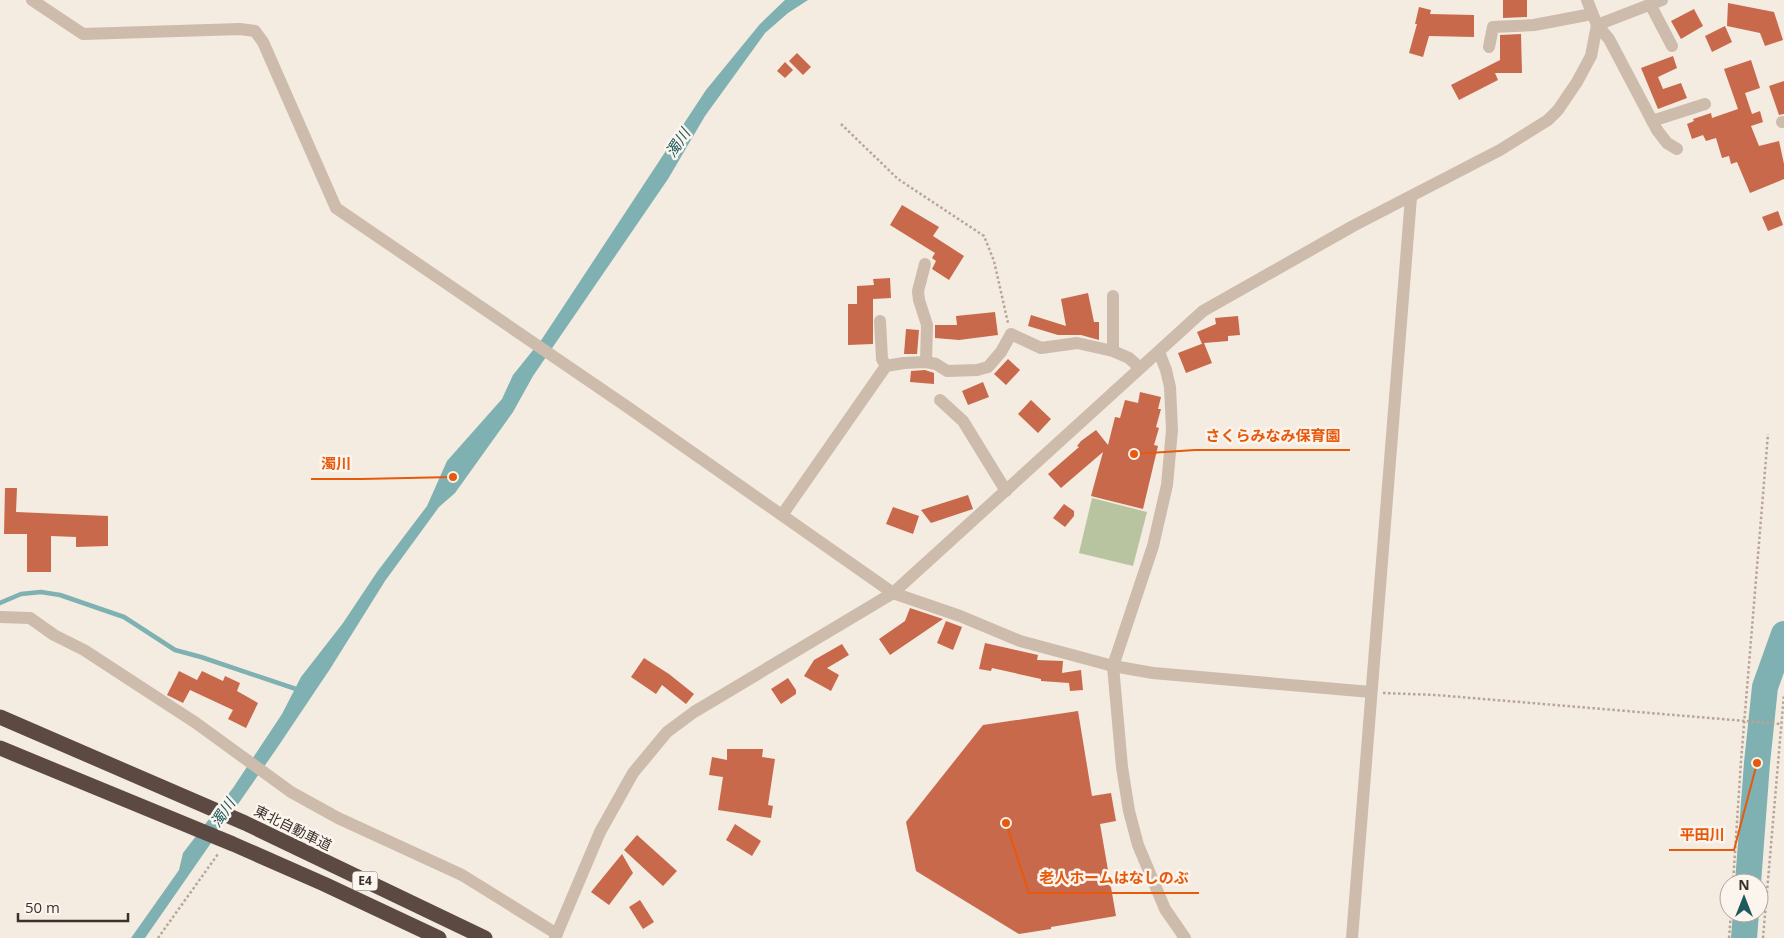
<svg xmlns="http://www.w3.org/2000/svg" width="1784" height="938" font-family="'Open Sans','Noto Sans JP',sans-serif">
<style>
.green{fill:#b8c4a0}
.water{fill:#7fb0b2}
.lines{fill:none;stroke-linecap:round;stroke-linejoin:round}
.stream{stroke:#7fb0b2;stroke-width:4.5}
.river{stroke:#7fb0b2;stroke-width:26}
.building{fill:#c8694b}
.path{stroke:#b9a596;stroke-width:2.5;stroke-dasharray:2.5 2.5;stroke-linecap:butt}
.minor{stroke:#cdbbac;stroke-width:12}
.highway{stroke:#5c4a42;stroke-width:15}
.labels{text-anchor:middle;stroke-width:5;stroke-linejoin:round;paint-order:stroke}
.shield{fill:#fbf5ee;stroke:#756b66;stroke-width:1}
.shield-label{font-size:12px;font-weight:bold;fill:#3b302b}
.street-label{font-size:14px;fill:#3b302b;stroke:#fbf5ee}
.water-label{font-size:15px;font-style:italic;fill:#1f5a5e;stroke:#fbf5ee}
.leader{fill:none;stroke:#e8590c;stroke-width:2}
.callout-dot{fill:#e8590c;stroke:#fbf5ee;stroke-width:2}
.callout-label{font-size:15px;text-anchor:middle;font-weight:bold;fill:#e8590c;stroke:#fbf5ee;stroke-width:5;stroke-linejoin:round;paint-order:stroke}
</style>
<rect width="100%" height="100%" fill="#f4ebe1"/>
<!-- green -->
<path class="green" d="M1092 498 1147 512 1133 566 1079 553Z"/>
<!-- water -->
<path class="water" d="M785 0H808L788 13 765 33 705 116 668 179 533 376 513 412 455 493 439 507 385 581 330 669 277 748 145 938H131L179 870 183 853 233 788 282 714 301 677 343 623 377 572 427 506 447 461 502 399 513 375 542 339 706 90 760 24Z"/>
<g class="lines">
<!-- stream -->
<path class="stream" d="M0 603 21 594 41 592 60 595 124 617 175 650 201 657 299 690"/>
<!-- river -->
<g class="river">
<path d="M1748 883 1757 763 1765 687 1784 634"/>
<path d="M1744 938 1746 913"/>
</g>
</g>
<!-- building -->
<g class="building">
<path d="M1503 0H1527V17L1503 18Z"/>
<path d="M1728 3 1774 12 1783 40 1765 46 1760 33 1727 26Z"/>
<path d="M1419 7 1431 10 1430 14 1474 15V37L1429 36 1423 57 1409 53 1417 24H1415Z"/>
<path d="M1694 9 1703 26 1681 39 1671 21Z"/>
<path d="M1725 26 1732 42 1712 52 1705 36Z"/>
<path d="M1521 34 1522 73H1495L1498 80 1459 100 1451 85 1500 60V35Z"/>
<path d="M797 53 811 67 803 75 789 61Z"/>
<path d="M1673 56 1677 68 1658 77 1663 89 1681 83 1687 98 1658 109 1641 68Z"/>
<path d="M1751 60 1760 88 1745 93 1752 114 1760 111 1763 122 1751 126 1759 146 1779 141 1784 164V179L1750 193 1737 162 1731 164 1729 156 1722 158 1716 138 1706 141 1703 135 1692 139 1687 124 1694 121 1693 119 1711 113 1712 118 1738 109 1724 69Z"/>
<path d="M785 62 793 70 785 78 777 71Z"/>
<path d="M1784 81V114L1779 115 1769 86Z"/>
<path d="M902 205 939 227 933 236 964 256 949 280 932 269 936 261 932 258 935 253 890 225Z"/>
<path d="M1778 211 1783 225 1768 231 1762 217Z"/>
<path d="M890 278 891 298 873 299V344L848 345V304H857V286L874 285 873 279Z"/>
<path d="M1088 293 1094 322H1099V340L1081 335H1058L1028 326 1031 315 1066 326 1061 299Z"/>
<path d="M995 312 998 335 959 340 935 338V325H957L956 316Z"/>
<path d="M1238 316 1240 335 1228 336V341L1204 343 1212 363 1186 373 1178 353 1204 343 1202 344 1197 332 1216 324 1215 318Z"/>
<path d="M906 329 919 330 917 354H904Z"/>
<path d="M1008 359 1020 370 1006 385 994 374Z"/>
<path d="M925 370 934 373V384L910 382 911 371Z"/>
<path d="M983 382 989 397 968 405 962 391Z"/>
<path d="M1140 392 1161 397 1158 409H1161L1156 427 1159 428 1154 445 1158 446 1143 509 1091 496 1103 452 1061 488 1048 474 1079 447 1077 446 1081 441 1096 430 1108 445 1115 417 1120 418 1125 400 1138 403Z"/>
<path d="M1031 400 1051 419 1038 433 1018 414Z"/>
<path d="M5 488H17L16 512 108 516V546L76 547V537L51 536V572H27V534H4Z"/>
<path d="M968 495 973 509 931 523 921 510Z"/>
<path d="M1064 504 1074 511V516L1065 527 1053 518Z"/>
<path d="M893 507 919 516 913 534 886 524Z"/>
<path d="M910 608 943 619 890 655 879 639 905 621Z"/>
<path d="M946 621 962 627 953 650 937 643Z"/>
<path d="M985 643 1038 655 1037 660 1063 661 1062 673 1081 670 1083 690 1070 691 1069 683 1041 681V679L992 668 991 671 979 669Z"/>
<path d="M842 644 849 655 827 668 839 675 831 691 804 676 814 660Z"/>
<path d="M644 658 669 674 694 694 686 704 662 685 656 694 631 677Z"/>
<path d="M179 671 197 680 202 671 223 681 225 676 240 683 237 691 258 703 246 728 228 719 233 710 190 690 183 703 167 695Z"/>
<path d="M788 678 796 690V694L781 704 771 689Z"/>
<path d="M1078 711 1092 796 1111 793 1116 821 1100 824 1116 916 1051 927V929L1019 934 916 871 906 822 983 725Z"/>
<path d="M727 749H763L762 757 775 759 768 805 773 806 771 818 718 810 723 777 709 775 712 757 727 760Z"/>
<path d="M735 824 761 841 752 856 726 840Z"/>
<path d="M637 835 677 871 663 886 624 850Z"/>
<path d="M622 854 633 873 609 905 591 892Z"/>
<path d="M640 900 654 922 643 929 629 907Z"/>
</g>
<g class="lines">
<!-- path -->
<g class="path">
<path d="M841 124 898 179 984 236 994 261 1008 323"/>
<path d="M1383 693 1436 695 1781 724"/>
<path d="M1733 883 1741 761 1768 434"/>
<path d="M158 938 218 854"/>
<path d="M1729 938 1731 913"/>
<path d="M1763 938 1784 694"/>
</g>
<!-- minor -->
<g class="minor">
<path d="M32 0 83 34 240 29 255 31 263 42 336 208 626 406 893 593 960 616 1020 641 1113 666 1153 673 1371 692"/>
<path d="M1662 0 1597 25 1609 39 1657 130 1667 143 1677 149"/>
<path d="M1650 4 1672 46"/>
<path d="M1489 47 1493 27 1534 25 1592 14"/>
<path d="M1652 121 1705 104"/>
<path d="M1782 122H1784"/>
<path d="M925 264 918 291 919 300 927 325 926 362"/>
<path d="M880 321 882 359 886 366"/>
<path d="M1113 351V296"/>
<path d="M1159 352 1166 370 1170 387 1172 430 1167 485 1153 546 1113 666 1122 767 1129 811 1138 845 1165 909 1185 938"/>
<path d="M940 400 963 421 1006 491"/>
<path d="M782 515 886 366 904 363 926 362 936 364 947 371 977 370 988 367 1001 352 1011 334 1041 348 1077 343 1113 351 1129 358 1140 368"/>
<path d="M0 617 30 618 54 635 84 650 196 723 291 792 338 818 462 875 557 934"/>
<path d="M555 938 600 832 633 773 667 732 694 712 893 593 1203 311 1353 226 1500 150 1548 120 1558 110 1577 82 1591 56 1597 25 1587 0"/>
<path d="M1352 938 1411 197"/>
</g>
<!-- highway -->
<g class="highway">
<path d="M0 717 245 823 485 938"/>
<path d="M0 748 233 844 324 884 439 938"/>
</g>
</g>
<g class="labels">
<!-- shield labels -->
<rect class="shield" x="352.5" y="871.5" width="25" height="19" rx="4"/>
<g class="shield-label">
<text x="365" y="885">E4</text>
</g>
<!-- street labels -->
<g class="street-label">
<text transform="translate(293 828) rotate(26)" y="5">東北自動車道</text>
</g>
<!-- water labels -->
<g class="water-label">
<text transform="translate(678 143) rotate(-56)" y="5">濁川</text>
<text transform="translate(223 813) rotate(-56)" y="5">濁川</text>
</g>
</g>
<!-- callouts -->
<path class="leader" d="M1134 454L1195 450H1350M453 477L361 479H311M1757 763L1734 850H1669M1006 823L1029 893H1199"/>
<g class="callout-dot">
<circle cx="1134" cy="454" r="5"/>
<circle cx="453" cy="477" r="5"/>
<circle cx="1757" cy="763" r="5"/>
<circle cx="1006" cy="823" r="5"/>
</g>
<g class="callout-label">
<text x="1273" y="441">さくらみなみ保育園</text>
<text x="336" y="469">濁川</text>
<text x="1702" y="840">平田川</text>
<text x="1114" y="883">老人ホームはなしのぶ</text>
</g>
<!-- north arrow -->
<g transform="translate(1744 898)"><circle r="24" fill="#fbf5ee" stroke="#aea6a0"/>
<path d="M0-4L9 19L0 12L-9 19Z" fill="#1f5a5e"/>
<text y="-8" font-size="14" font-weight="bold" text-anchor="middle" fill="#3b302b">N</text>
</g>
<!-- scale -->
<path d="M18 913v8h110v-8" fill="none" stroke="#3b302b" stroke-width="2.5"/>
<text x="25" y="913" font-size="15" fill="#3b302b" stroke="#fbf5ee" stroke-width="4" paint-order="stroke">50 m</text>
</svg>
